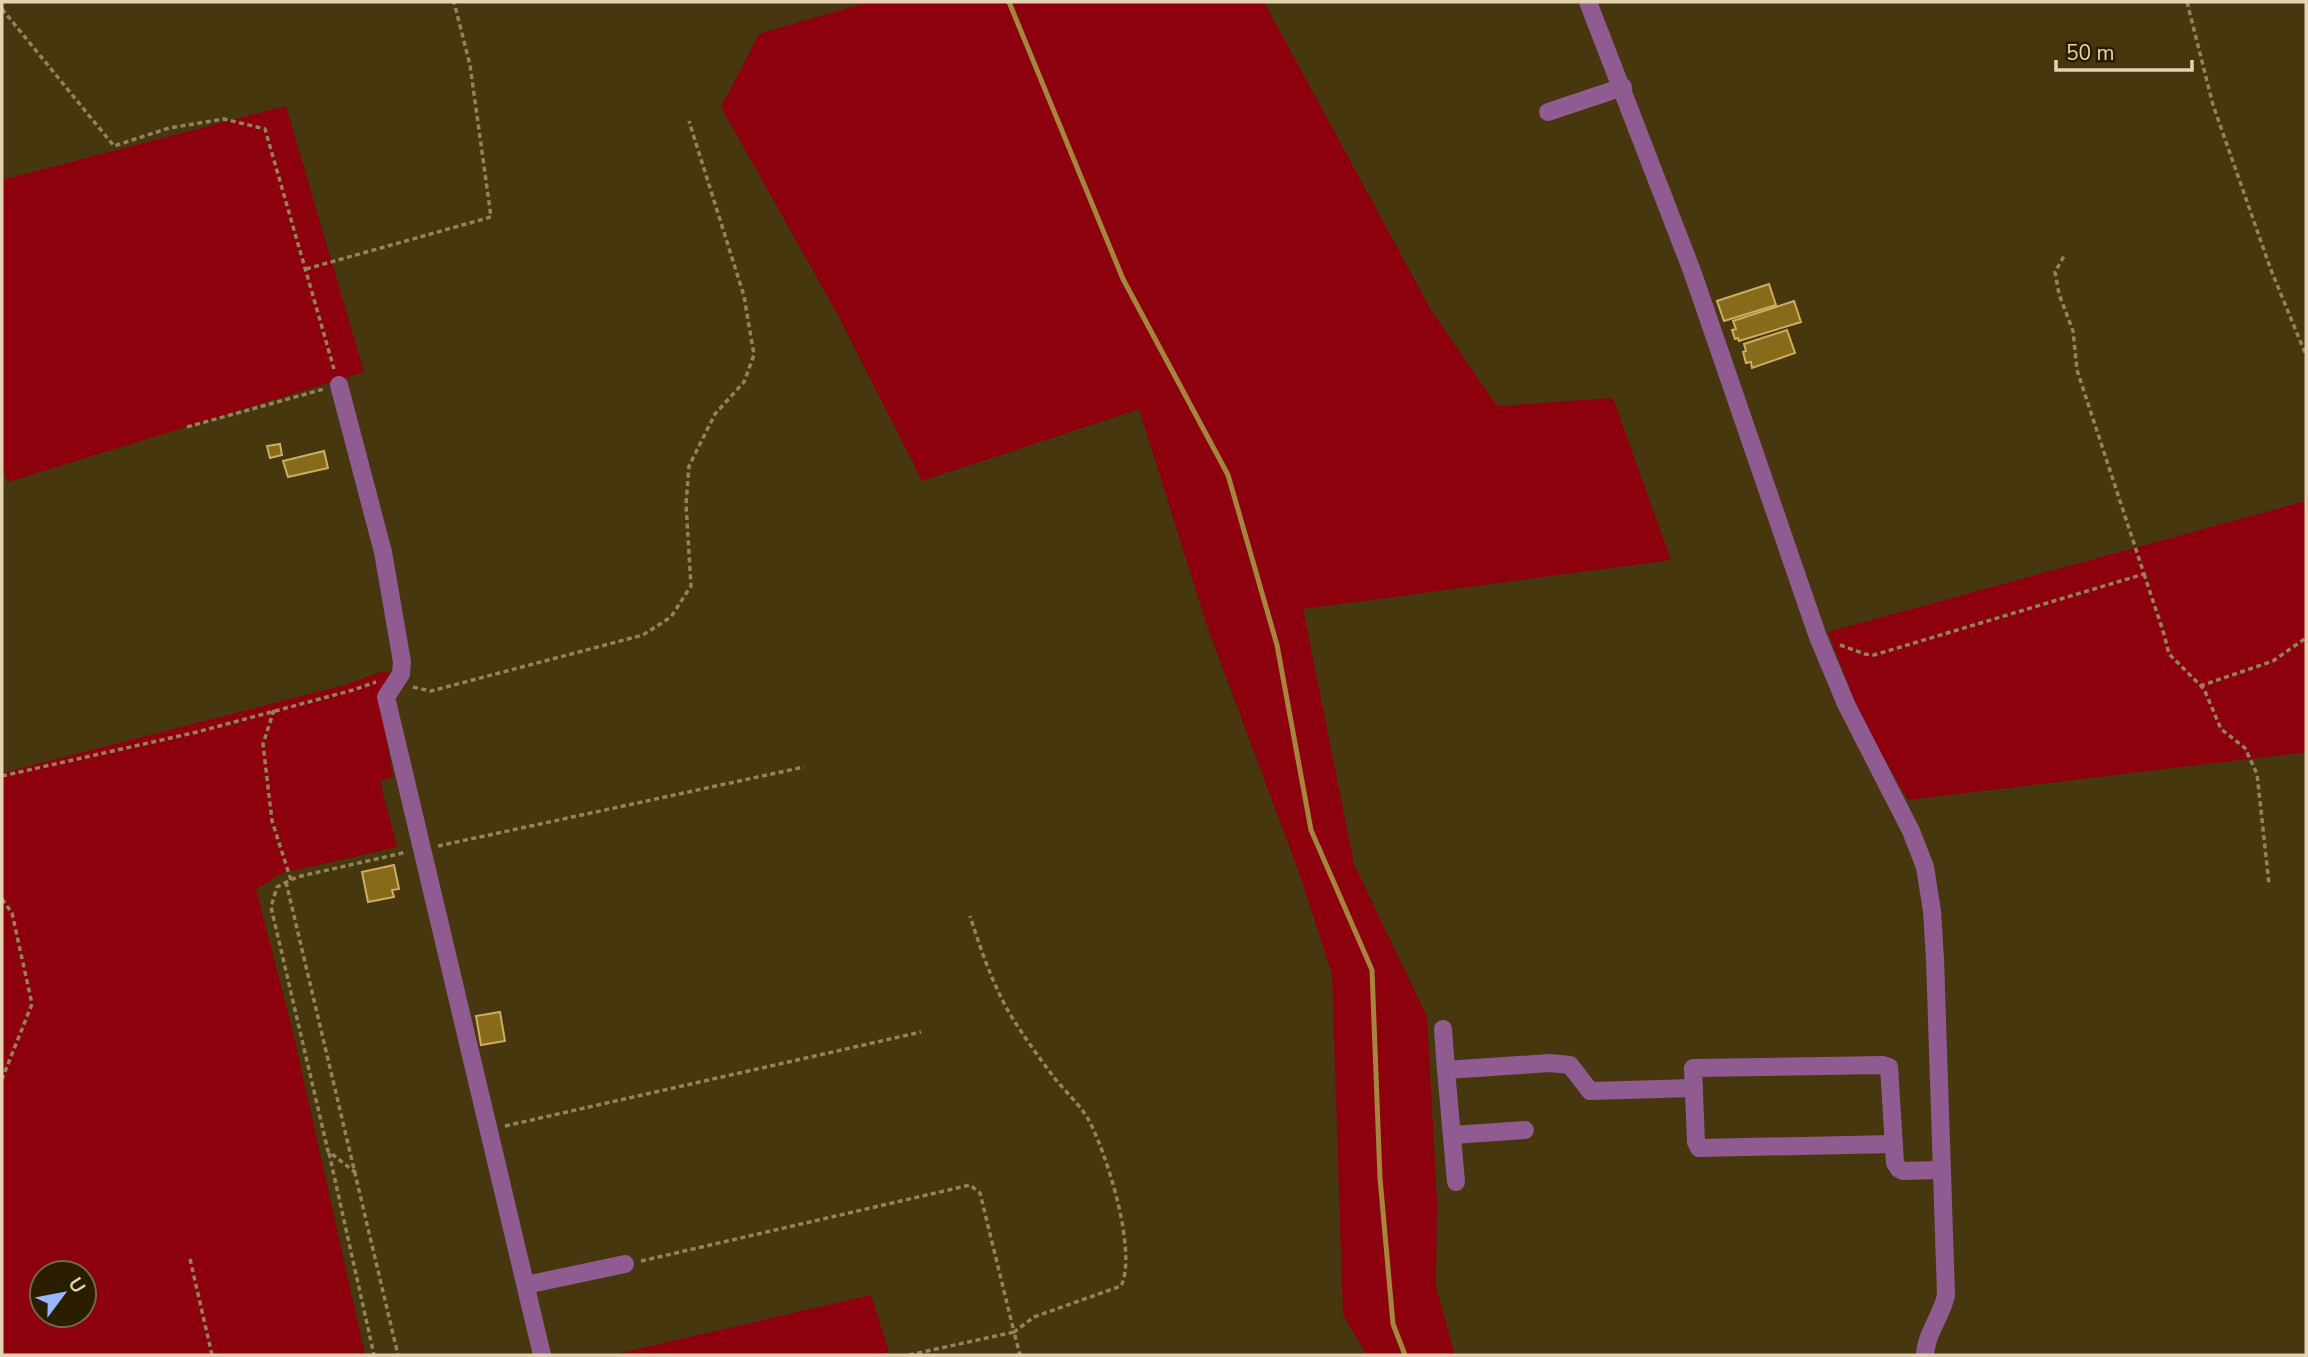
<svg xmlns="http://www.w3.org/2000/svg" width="2308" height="1357" font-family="'Nunito Sans',sans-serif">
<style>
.green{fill:#8d010f;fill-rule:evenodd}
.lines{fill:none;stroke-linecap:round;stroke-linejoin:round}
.stream{stroke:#a5863c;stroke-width:5}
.building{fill:#886a1b;stroke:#cdad63;stroke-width:2}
.path{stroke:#93835d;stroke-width:3.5;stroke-dasharray:5 3.5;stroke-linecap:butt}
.minor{stroke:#905b91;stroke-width:18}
</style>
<rect width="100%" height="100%" fill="#47370f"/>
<!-- green -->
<g class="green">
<path d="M868 2H1264L1431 310 1497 406 1613 398 1671 560 1303 609 1354 864 1427 1017 1437 1201 1436 1287 1455 1355H1367L1343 1315 1332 974 1301 878 1207 626 1139 409 922 481 839 317 721 107 759 34Z"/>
<path d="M286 106 364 372 8 482 2 468V180Z"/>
<path d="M2306 501V752L1908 800 1860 716 1828 632Z"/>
<path d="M381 672 408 674 382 712 393 777 380 781 397 847 282 873 256 889 295 1041 365 1355H2V773L345 685ZM42 1273H84V1315H42Z"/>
<path d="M871 1295 889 1352 875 1355H612Z"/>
</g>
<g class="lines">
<!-- stream -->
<path class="stream" d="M1009 2 1123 279 1228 475 1277 645 1311 830 1372 970 1380 1178 1393 1324 1405 1355"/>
</g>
<!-- building -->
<g class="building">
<path d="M1769 284 1776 305 1724 321 1717 301Z"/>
<path d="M1794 301 1801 322 1739 341 1738 338 1735 339 1732 330 1736 329 1733 321Z"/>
<path d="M1787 330 1795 353 1752 368 1751 362 1746 363 1743 352 1746 351 1744 344Z"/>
<path d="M280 444 282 455 270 458 267 446Z"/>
<path d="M324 451 328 468 288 477 283 461Z"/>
<path d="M394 865 399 889 392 890 394 897 368 902 362 872Z"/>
<path d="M500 1012 505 1041 481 1045 476 1016Z"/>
</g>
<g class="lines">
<!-- path -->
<g class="path">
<path d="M2187 2 2213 105 2271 270 2306 355"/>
<path d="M2 9 114 146 169 128 224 119 265 129 334 369"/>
<path d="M306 269 491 217 470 65 454 2"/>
<path d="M187 427 324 389"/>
<path d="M2144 574 2164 634 2169 654 2204 689 2221 729 2245 748 2257 774 2269 884"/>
<path d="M1840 645 1865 654 1874 655 2144 574 2077 370 2073 331 2059 294 2055 272 2064 256"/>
<path d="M2200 686 2273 661 2306 638"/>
<path d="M413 687 431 691 643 635 671 617 691 586 686 504 689 466 715 414 744 382 754 355 744 296 689 121"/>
<path d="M274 710 263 744 272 821 291 880"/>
<path d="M2 776 197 732 353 690 376 682"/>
<path d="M438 846 804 767"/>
<path d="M286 882 398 1355"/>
<path d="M2 899 12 913 32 1004 2 1079"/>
<path d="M505 1126 921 1032"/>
<path d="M329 1153 374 1355"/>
<path d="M356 1173 328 1151 271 907 277 887 297 877 407 852"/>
<path d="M190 1259 212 1355"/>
<path d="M641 1261 970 1185 980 1193 1014 1332 1034 1317 1121 1286C1138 1252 1106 1150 1087 1117 1079 1104 1066 1092 1056 1080 1040 1059 1024 1037 1010 1014 992 983 981 950 970 916"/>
<path d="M909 1355 1014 1332 1020 1355"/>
</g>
<!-- minor -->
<g class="minor">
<path d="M1588 2 1692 271 1818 637 1846 704 1911 831 1925 867 1932 911 1935 959 1946 1295C1942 1316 1926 1333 1925 1355"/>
<path d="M1548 112 1623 87"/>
<path d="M339 385 383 552 402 662 401 674 386 697 542 1355"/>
<path d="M1443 1029 1446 1070"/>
<path d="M1453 1135 1525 1130"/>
<path d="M1894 1144 1699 1148 1696 1142 1693 1068 1883 1065 1889 1067 1895 1163 1899 1169 1903 1171 1941 1170"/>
<path d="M1456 1182 1446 1070 1550 1063 1570 1065 1590 1091 1694 1088"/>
<path d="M526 1285 625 1264"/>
</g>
</g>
<!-- border -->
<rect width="2308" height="1357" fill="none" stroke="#e4d3b0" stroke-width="7"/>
<!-- north arrow -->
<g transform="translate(63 1294) rotate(58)"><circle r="33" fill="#2b1e00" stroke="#756646" stroke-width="2"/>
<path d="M0-5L12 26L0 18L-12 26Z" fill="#97b6fd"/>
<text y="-10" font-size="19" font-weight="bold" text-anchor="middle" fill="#e4d3b0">U</text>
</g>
<!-- scale -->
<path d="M2056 60v10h136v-10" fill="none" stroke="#e4d3b0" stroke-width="3.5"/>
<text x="2066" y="60" font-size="21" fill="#e4d3b0" stroke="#2b1e00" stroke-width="5" paint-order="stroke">50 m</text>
</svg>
